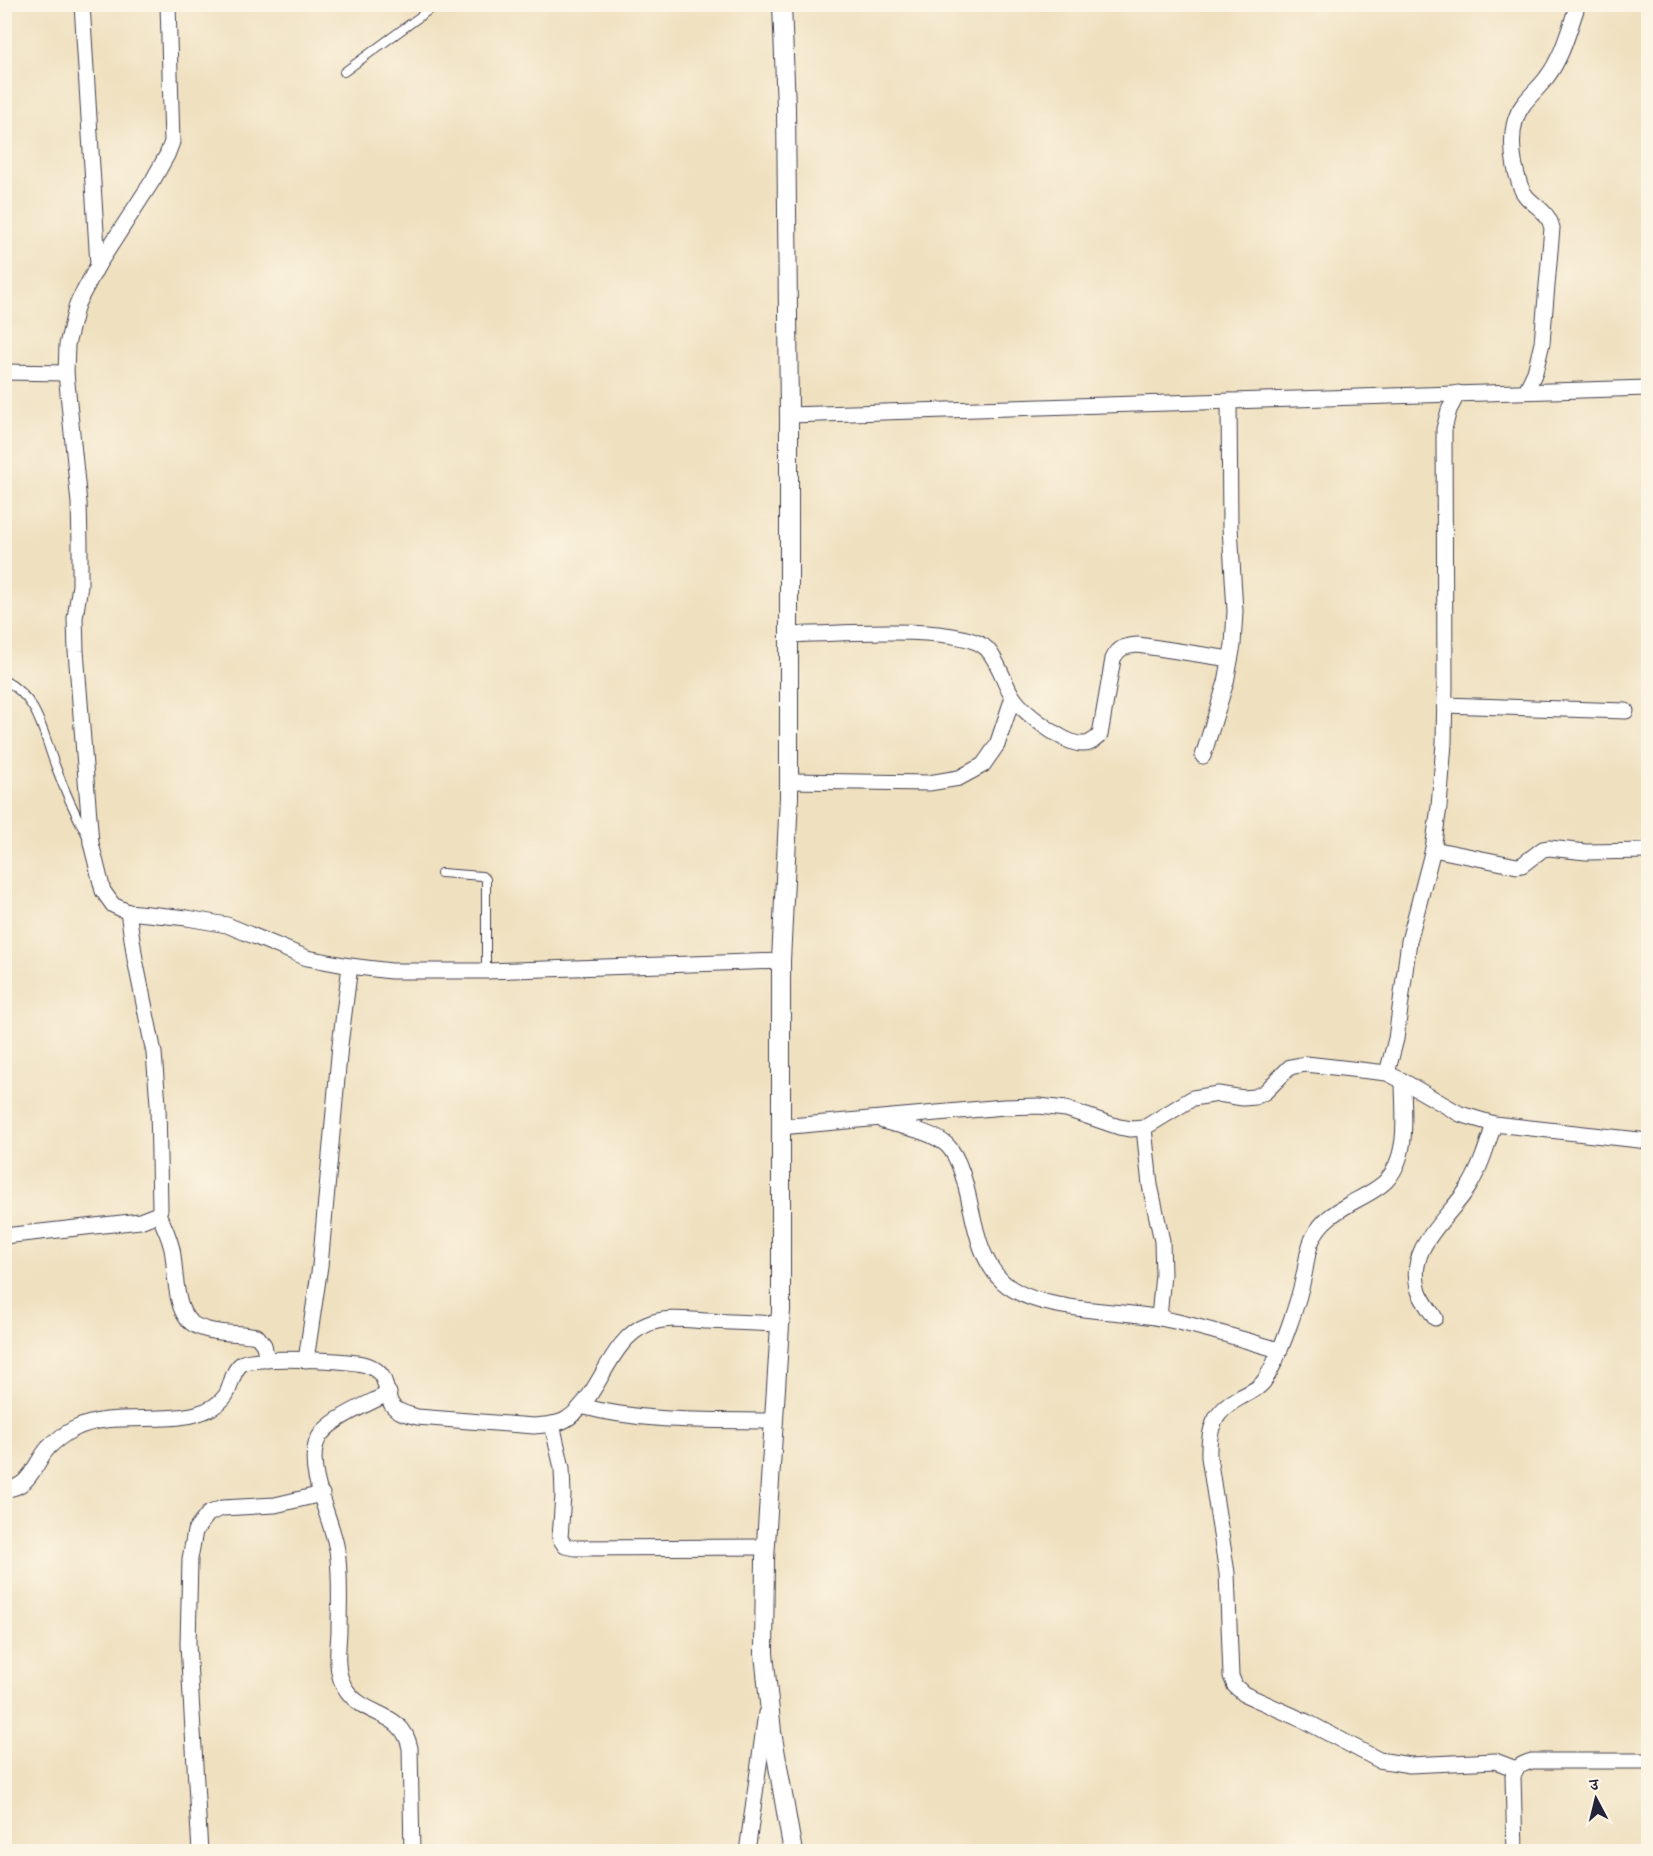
<svg xmlns="http://www.w3.org/2000/svg" width="1653" height="1856" font-family="'Libre Bodoni','Noto Serif Devanagari',serif">
<style>
.lines{fill:none;stroke-linecap:round;stroke-linejoin:round}
.service-casing{stroke:#413e4f;stroke-width:10}
.minor-casing{stroke:#413e4f;stroke-width:17}
.tertiary-casing{stroke:#413e4f;stroke-width:20}
.service{stroke:#fff;stroke-width:8}
.minor{stroke:#fff;stroke-width:15}
.tertiary{stroke:#fff;stroke-width:18}
</style>
<rect width="100%" height="100%" fill="#fcf5e5"/>
<filter id="ink" filterUnits="userSpaceOnUse"><feTurbulence type="fractalNoise" baseFrequency=".0167" numOctaves="2"/><feDisplacementMap in="SourceGraphic" scale="12" xChannelSelector="R" yChannelSelector="G"/><feConvolveMatrix kernelMatrix="1 2 1 2 8 2 1 2 1" color-interpolation-filters="sRGB"/></filter>
<filter id="wash" filterUnits="userSpaceOnUse"><feTurbulence type="fractalNoise" baseFrequency=".008" numOctaves="4" result="noise"/><feDisplacementMap in="SourceGraphic" scale="24" xChannelSelector="R" yChannelSelector="G"/><feGaussianBlur stdDeviation="1.35" result="paint"/><feColorMatrix in="noise" values="0 0 0 0 0 0 0 0 0 0 0 0 0 0 0 0 0 1.4 0 .05"/><feComposite in="paint" operator="in"/></filter>
<g filter="url(#wash)">
<rect width="100%" height="100%" fill="#efe0bf"/>
</g>
<g filter="url(#ink)">
<g class="lines">
<!-- service casing -->
<g class="service-casing">
<g id="service">
<path d="M344 72 437 4"/>
<path d="M4 680C41 700 43 736 57 770 65 792 75 813 86 834"/>
<path d="M441 873 482 876 486 879V971"/>
</g>
</g>
<!-- minor casing -->
<g class="minor-casing">
<g id="minor">
<path d="M82 4 98 265"/>
<path d="M168 4 172 142 167 155 153 180 98 265 77 304 67 345 66 373 79 503 80 544V585L75 618 76 651 91 843 103 891 113 905 128 912 187 918 227 925 307 958 350 966 391 971H486L781 961"/>
<path d="M4 372 66 373"/>
<path d="M1526 391 1535 372 1542 343 1552 228C1547 206 1526 205 1520 185 1512 162 1507 126 1523 105 1530 95 1540 87 1547 77 1563 56 1569 29 1578 4"/>
<path d="M789 415 1648 388"/>
<path d="M789 635C828 634 962 623 987 649 999 662 1004 683 1013 697 1023 712 1066 746 1084 744 1091 744 1095 739 1100 735L1113 659C1119 647 1125 646 1138 645L1230 659"/>
<path d="M1445 705 1626 711"/>
<path d="M1203 756 1226 682 1233 645 1235 611 1230 527 1229 401"/>
<path d="M789 781 929 783 959 778 983 765 997 745 1013 697"/>
<path d="M1433 849 1517 866 1522 865 1543 849 1549 848 1586 852 1648 851"/>
<path d="M1387 1073 1396 1039 1409 941 1433 849 1439 807 1444 743 1445 685 1444 429 1449 410 1458 393"/>
<path d="M1403 1081C1403 1114 1410 1155 1386 1181 1377 1190 1362 1197 1351 1203 1336 1212 1322 1220 1314 1236 1307 1248 1307 1262 1304 1275 1299 1301 1280 1356 1266 1378 1261 1388 1250 1392 1241 1397 1214 1411 1208 1428 1209 1457L1227 1573 1231 1676 1235 1686 1244 1694 1307 1722 1379 1760 1410 1765 1495 1761 1516 1769"/>
<path d="M883 1121C903 1127 931 1131 947 1145 954 1152 959 1164 962 1173 974 1208 974 1255 1003 1282 1037 1313 1116 1309 1160 1318 1201 1326 1240 1339 1279 1350"/>
<path d="M780 1127 1004 1107 1039 1106 1066 1109 1119 1127 1131 1129 1144 1128 1193 1098 1218 1094 1243 1098 1255 1097 1265 1092 1290 1067 1306 1064 1387 1073 1403 1081 1460 1114 1494 1124 1648 1141"/>
<path d="M1144 1128 1150 1185 1162 1241 1163 1274 1159 1318"/>
<path d="M158 1214C164 1225 169 1237 172 1249 176 1269 174 1313 193 1324 211 1335 237 1332 257 1336L264 1345 267 1360"/>
<path d="M4 1236 140 1221 158 1214 160 1209 158 1104 154 1053 135 959 128 912"/>
<path d="M1435 1318C1430 1310 1422 1300 1419 1291 1405 1248 1447 1220 1468 1188 1480 1169 1487 1146 1494 1124"/>
<path d="M306 1360 320 1266 340 1045 350 966"/>
<path d="M389 1393C369 1404 322 1421 316 1444 307 1475 332 1519 337 1550 341 1577 339 1605 339 1632 338 1649 335 1671 344 1686 362 1719 402 1708 410 1748L412 1852"/>
<path d="M581 1406C644 1423 710 1420 775 1421"/>
<path d="M552 1424 562 1468 563 1495 560 1538 565 1546 576 1548 765 1547"/>
<path d="M4 1489C30 1489 34 1464 48 1448 56 1440 64 1434 74 1429 109 1411 158 1424 196 1414 207 1411 219 1405 226 1395 232 1385 232 1369 243 1363 255 1356 351 1360 366 1365 391 1374 382 1389 392 1405 398 1413 408 1414 417 1417L534 1426C544 1425 556 1425 565 1420 600 1400 608 1339 648 1324 666 1316 688 1320 707 1321 731 1322 756 1323 780 1324"/>
<path d="M200 1852 188 1644 190 1559 195 1531 208 1514 222 1508 275 1505 322 1494"/>
<path d="M747 1852 766 1713"/>
<path d="M1515 1852 1513 1776C1517 1766 1522 1764 1532 1761H1648"/>
</g>
</g>
<!-- tertiary casing -->
<g class="tertiary-casing">
<path id="tertiary" d="M782 4 786 108 789 415V797L781 961V1310L765 1559 764 1653 772 1732 793 1852"/>
</g>
<!-- service -->
<use href="#service" class="service"/>
<!-- minor -->
<use href="#minor" class="minor"/>
<!-- tertiary -->
<use href="#tertiary" class="tertiary"/>
</g>
</g>
<!-- margin -->
<rect width="1653" height="1856" fill="none" stroke="#fcf5e5" stroke-width="24"/>
<!-- north arrow -->
<g transform="translate(1596 1799) rotate(353)" stroke="#fcf5e5" stroke-width="4.5" paint-order="stroke">
<path d="M0-4.5L10 22L0 15L-10 22Z" fill="#22223b"/>
<text y="-9" font-size="16" font-weight="bold" text-anchor="middle" fill="#22223b">उ</text>
</g>
</svg>
